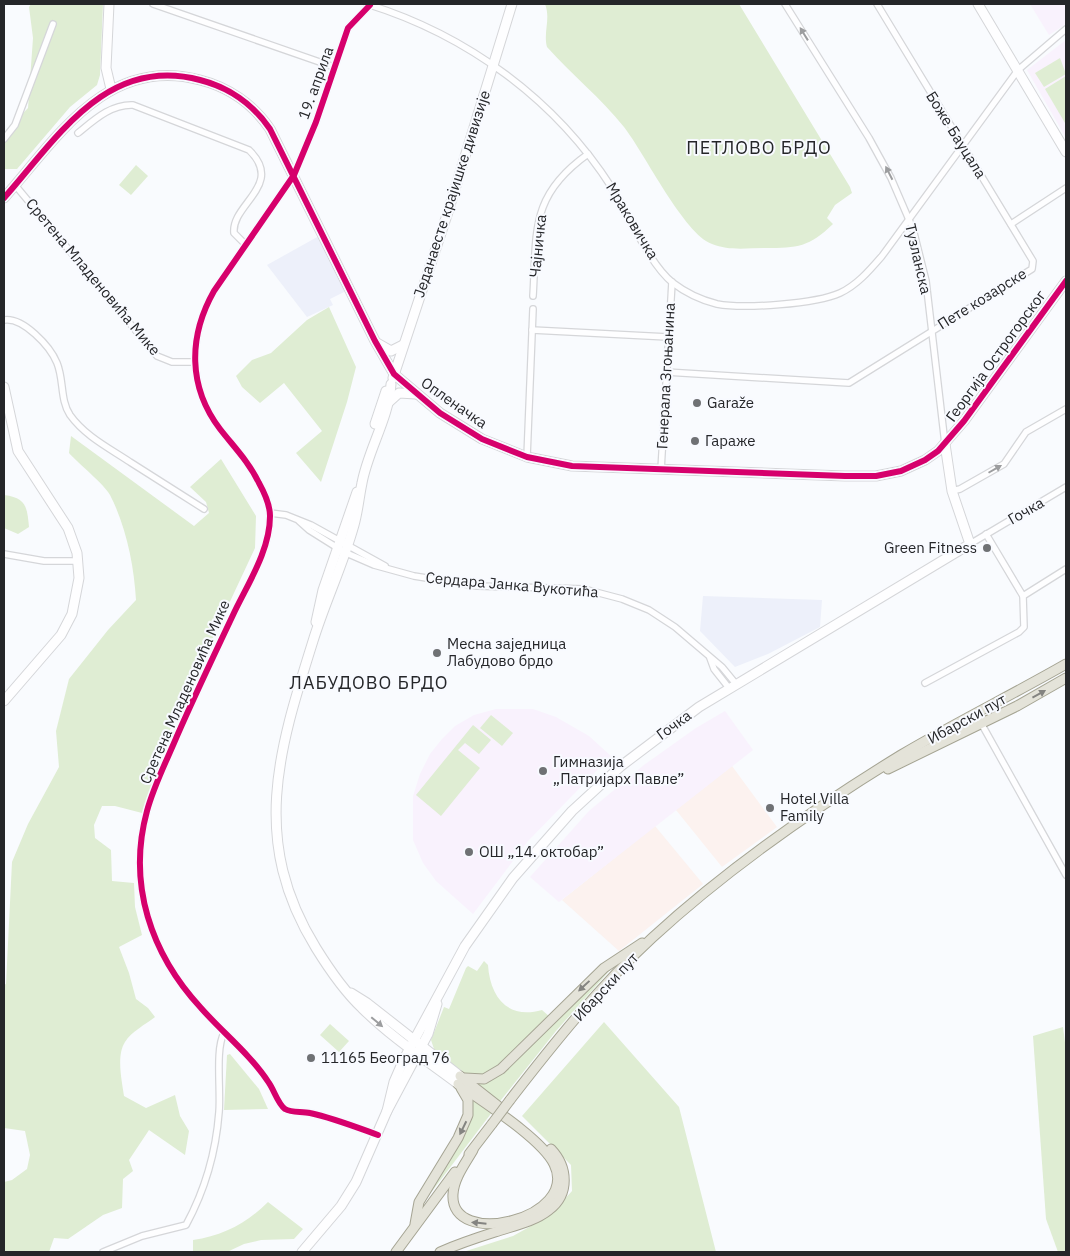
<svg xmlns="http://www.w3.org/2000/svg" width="1070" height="1256" font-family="'IBM Plex Sans',sans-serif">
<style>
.commercial{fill:#fcf2ef}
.built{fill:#edf0fa}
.education{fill:#f9f2fd}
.green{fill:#dfedd3}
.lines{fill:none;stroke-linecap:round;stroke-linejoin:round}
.street-casing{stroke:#d5d6d9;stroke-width:8}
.secondary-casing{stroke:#d5d6d9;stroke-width:11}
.primary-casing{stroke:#a5a493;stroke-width:11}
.street{stroke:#fefeff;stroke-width:5.5}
.secondary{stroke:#fefeff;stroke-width:9}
.primary{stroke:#e4e3d9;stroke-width:9}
.primary-bridge-casing{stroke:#a5a493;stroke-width:11;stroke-linecap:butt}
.primary-bridge{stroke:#e4e3d9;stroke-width:9}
.cycleway-casing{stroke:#f8faff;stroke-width:9}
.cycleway{stroke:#d6006c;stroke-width:6}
.oneway{fill:#9c9d9f}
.oneway2{fill:#848481}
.poi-dot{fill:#6f7174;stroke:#f8faff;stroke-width:2}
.labels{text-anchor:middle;stroke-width:4;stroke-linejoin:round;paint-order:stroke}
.street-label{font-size:15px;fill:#252629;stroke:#f8faff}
.poi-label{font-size:15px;fill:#252629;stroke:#f8faff;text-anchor:start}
.quarter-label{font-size:18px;letter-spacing:1px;fill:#252629;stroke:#f8faff}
</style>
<rect width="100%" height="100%" fill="#f9fbfe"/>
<!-- commercial -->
<g class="commercial">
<path d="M732 766 777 827 722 867 676 810Z"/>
<path d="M655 826 703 884 619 951 562 900Z"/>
</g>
<!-- built -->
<g class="built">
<path d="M319 236 346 291 330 299 333 305 307 317 267 265Z"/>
<path d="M703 596 822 600 820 627 768 654 735 667 700 631Z"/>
</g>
<!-- education -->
<g class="education">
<path d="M1030 4H1066V24L1049 35Z"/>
<path d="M1066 40V138L1027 70Z"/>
<path d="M496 709H533L556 717 589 736 611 756 528 841 473 914 436 881 423 863 413 840V796L420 774 430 754 442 739 455 726 474 715Z"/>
<path d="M725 711 753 750 559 902 530 877 589 811 644 765 696 728Z"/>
</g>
<!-- green -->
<g class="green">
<path d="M31 4H103L100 75 97 85 70 107 17 169H4V133L28 108 33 38 29 7Z"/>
<path d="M545 4H739L850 187 852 193 835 205 827 218 833 224C809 247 798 248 765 248 747 248 729 251 712 244 684 234 645 154 624 127 601 98 572 75 547 47 543 32 551 19 545 4Z"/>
<path d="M1060 58 1066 74 1044 87 1035 73Z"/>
<path d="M1066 76V123H1065L1045 89Z"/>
<path d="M136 165 148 176 131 195 119 185Z"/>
<path d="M329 307 356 367 347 402 321 482 296 453 322 431 284 383 260 403 242 387 236 376 252 360 271 353 307 320Z"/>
<path d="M71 436 194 526 209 513 206 502 190 487 221 459 256 516 255 548 155 762 161 765 142 813 115 806H102L94 825 95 838 111 850 112 881 134 883 135 907 142 935 119 947 129 973 136 999 148 1008 155 1017C146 1024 131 1032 125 1042 116 1056 122 1081 124 1096L146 1108 175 1095 180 1116 189 1131 185 1155 149 1130 129 1160 133 1171 123 1179 122 1208 103 1215 68 1239 54 1238 49 1252H4V1182L12 1180 27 1169 30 1155 25 1131 4 1128V985L6 984 12 862 28 824 59 767 56 731 69 679 108 630 136 600C134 565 126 526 110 495 104 484 79 464 69 453Z"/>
<path d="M4 495C26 498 27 506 29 527L18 534 4 528Z"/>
<path d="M491 715 513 733 502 746 480 728Z"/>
<path d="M473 725 491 740 479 754 465 743 458 750 480 768 441 816 416 795Z"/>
<path d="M619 960 556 1031 497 1105 469 1082 482 1081Z"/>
<path d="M484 961 488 965C490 997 508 1020 542 1010L550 1017 491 1074 467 1077 434 1049 431 1040 444 1007 449 1009 466 968 468 966 477 971Z"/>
<path d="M604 1022 679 1107 716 1252H463L513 1236 549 1216 572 1191 571 1165 522 1116Z"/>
<path d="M330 1024 349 1041 339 1052 320 1035Z"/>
<path d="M1063 1027 1066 1050V1252H1058L1046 1219 1033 1036Z"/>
<path d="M230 1054 259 1089 268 1109 224 1110 227 1055Z"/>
<path d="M467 1092 493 1111 420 1207 466 1128Z"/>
<path d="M268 1202 303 1229 294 1239 261 1240 244 1244 227 1252H193V1240C223 1236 247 1223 268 1202Z"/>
</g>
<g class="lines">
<!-- street casing -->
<g class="street-casing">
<g id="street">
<path d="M153 4 334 67"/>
<path d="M367 4C467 35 555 99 612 188 629 215 649 264 673 283 686 293 701 300 717 304 743 309 816 304 840 293 857 285 869 271 882 256L1018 70 1066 29"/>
<path d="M785 4 869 138 891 178 913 229 926 281 945 444"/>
<path d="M370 5 348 28 316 122 294 175 214 291C188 337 188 387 220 429 234 447 249 462 259 483 264 492 270 505 270 516 270 551 247 585 233 615 214 655 195 695 177 736 167 760 154 785 147 811 127 884 151 954 201 1008 223 1033 251 1055 269 1083 274 1090 278 1104 285 1109 292 1113 302 1111 310 1113 333 1118 356 1127 378 1135"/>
<path d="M78 133C94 120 111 104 133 105L249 150C285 185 231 204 234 233L245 244"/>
<path d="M4 139 15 125 53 24"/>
<path d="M15 185 157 356 172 362H194"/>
<path d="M1011 224 1066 188"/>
<path d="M533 296C537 232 529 196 588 154"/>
<path d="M4 320C23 317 50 346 57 363 64 380 60 400 70 415 85 436 109 448 130 462 155 478 179 493 204 509"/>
<path d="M532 330 668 337"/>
<path d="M666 372 849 383 1032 269 1033 261 877 4"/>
<path d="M527 457 533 309"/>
<path d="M661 470 672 282"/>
<path d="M952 491 960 489 1004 464 1026 432 1066 409"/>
<path d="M270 513 286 515 311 525 385 566"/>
<path d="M299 521 309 530 344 552 374 565 414 576 477 586 584 589 622 599 649 610 675 627 722 667 736 684"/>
<path d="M970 544 1066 487"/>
<path d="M4 554 44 561H78"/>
<path d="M1023 596 1066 569"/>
<path d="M710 658 714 669 729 688"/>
<path d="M925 683 1019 632 1024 627 1023 596 986 534"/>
<path d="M976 714 1066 875"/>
<path d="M103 1252 142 1236 186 1225C205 1190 216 1151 219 1112 221 1091 215 1049 224 1033"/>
</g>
</g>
<!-- secondary casing -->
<g class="secondary-casing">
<g id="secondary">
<path d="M109 4 106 68 111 89"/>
<path d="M978 4 1066 152"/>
<path d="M4 198C57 138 107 55 200 80 228 87 253 104 270 129L375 341 394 374 440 413 482 439 527 457 572 466 845 476H876L901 471 925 460 938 451 964 421 1066 281"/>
<path d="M377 343 391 351 403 345"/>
<path d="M393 378 447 215 512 4"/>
<path d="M391 384C389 418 368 450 362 483 359 497 358 511 354 525 343 565 325 602 313 641 278 752 250 841 316 948 329 969 344 991 362 1008 391 1037 426 1060 458 1084"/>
<path d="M4 387 18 451 68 528 77 553 79 578 72 614 61 635 4 701"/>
<path d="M389 402 399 393 416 394"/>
<path d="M375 424 386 391"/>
<path d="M316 622 323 590 357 492"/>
<path d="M351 993 367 1003 460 1076"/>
<path d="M387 1111 394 1082 404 1059 465 946 513 878 572 811 621 766 699 707 970 544 952 491 945 444"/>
<path d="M302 1252 341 1206 356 1182 387 1111 428 1034 437 1004"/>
</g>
</g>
<!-- primary casing -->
<g class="primary-casing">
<g id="primary">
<path d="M888 769 1017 706 1066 678"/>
<path d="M460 1076 502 1109"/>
<path d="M465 1078 484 1079 501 1069 604 968 642 943"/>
<path d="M458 1084C483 1102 541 1138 554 1164 581 1219 449 1250 453 1194 454 1178 465 1164 473 1150"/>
<path d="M510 1100C554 1043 599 987 652 938 728 868 813 809 901 755 955 723 1012 695 1066 664"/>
<path d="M469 1154 492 1124"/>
<path d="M415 1224 419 1202 458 1138 468 1115V1100L461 1088"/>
<path d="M396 1252 455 1172"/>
<path d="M440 1252C458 1244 476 1238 495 1232 513 1226 534 1222 549 1210 570 1194 568 1167 551 1149"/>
</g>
</g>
<!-- street -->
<use href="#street" class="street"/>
<!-- secondary -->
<use href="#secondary" class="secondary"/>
<!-- primary -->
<use href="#primary" class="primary"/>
<!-- primary-bridge casing -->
<g class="primary-bridge-casing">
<path id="primary-bridge" d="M492 1124 510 1100"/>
</g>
<!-- primary-bridge -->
<use href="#primary-bridge" class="primary-bridge"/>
<!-- cycleway casing -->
<g class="cycleway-casing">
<g id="cycleway">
<path d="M370 5 348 28 316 122 294 175 214 291C188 337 188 387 220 429 234 447 249 462 259 483 264 492 270 505 270 516 270 551 247 585 233 615 214 655 195 695 177 736 167 760 154 785 147 811 127 884 151 954 201 1008 223 1033 251 1055 269 1083 274 1090 278 1104 285 1109 292 1113 302 1111 310 1113 333 1118 356 1127 378 1135"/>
<path d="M4 198C57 138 107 55 200 80 228 87 253 104 270 129L375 341 394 374 440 413 482 439 527 457 572 466 845 476H876L901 471 925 460 938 451 964 421 1066 281"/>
</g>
</g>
<!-- cycleway -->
<use href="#cycleway" class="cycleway"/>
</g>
<!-- one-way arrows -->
<defs><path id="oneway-solid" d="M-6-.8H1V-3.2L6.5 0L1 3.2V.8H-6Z" transform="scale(1.25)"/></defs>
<g class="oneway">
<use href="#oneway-solid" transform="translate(804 34) rotate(-122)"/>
<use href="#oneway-solid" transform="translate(889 173) rotate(-117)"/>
<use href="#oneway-solid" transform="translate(995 469) rotate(-30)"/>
<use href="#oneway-solid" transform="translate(377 1022) rotate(40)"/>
</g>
<g class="oneway2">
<use href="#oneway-solid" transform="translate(1039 694) rotate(-29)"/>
<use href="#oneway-solid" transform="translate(584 986) rotate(137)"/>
<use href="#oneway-solid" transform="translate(463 1128) rotate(116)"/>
<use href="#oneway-solid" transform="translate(479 1223) rotate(-174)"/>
</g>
<!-- markers -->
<g class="poi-dot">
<circle cx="697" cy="403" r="5"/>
<circle cx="695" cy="441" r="5"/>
<circle cx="987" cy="548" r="5"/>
<circle cx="437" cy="653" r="5"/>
<circle cx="543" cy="771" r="5"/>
<circle cx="770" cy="808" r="5"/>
<circle cx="469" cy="852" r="5"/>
<circle cx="311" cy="1058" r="5"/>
</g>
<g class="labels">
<!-- street labels -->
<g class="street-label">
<text transform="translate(316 83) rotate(-70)" y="5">19. априла</text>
<text transform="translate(956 135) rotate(58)" y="5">Боже Бауцала</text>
<text transform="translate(452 194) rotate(-72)" y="5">Једанаесте крајишке дивизије</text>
<text transform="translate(632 221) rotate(59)" y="5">Мраковичка</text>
<text transform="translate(538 246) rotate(-84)" y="5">Чајничка</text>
<text transform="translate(918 259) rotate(77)" y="5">Тузланска</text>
<text transform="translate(93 277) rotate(50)" y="5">Сретена Младеновића Мике</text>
<text transform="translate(982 299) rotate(-32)" y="5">Пете козарске</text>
<text transform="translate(996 356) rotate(-54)" y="5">Георгија Острогорског</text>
<text transform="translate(666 376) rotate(-87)" y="5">Генерала Згоњанина</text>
<text transform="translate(454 403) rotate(35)" y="5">Опленачка</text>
<text transform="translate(1026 511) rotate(-30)" y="5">Гочка</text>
<text transform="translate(512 585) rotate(5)" y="5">Сердара Јанка Вукотића</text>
<text transform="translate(185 692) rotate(-66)" y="5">Сретена Младеновића Мике</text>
<text transform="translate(967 719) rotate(-29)" y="5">Ибарски пут</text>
<text transform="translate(674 725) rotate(-36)" y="5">Гочка</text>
<text transform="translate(606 987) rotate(-47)" y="5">Ибарски пут</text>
</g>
<!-- poi labels -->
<g class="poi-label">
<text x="707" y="408">Garaže</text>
<text x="705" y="446">Гараже</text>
<text x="977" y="553" text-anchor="end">Green Fitness</text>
<text x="447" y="649">Месна заједница<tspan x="447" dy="17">Лабудово брдо</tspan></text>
<text x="553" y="767">Гимназија<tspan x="553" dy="17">„Патријарх Павле”</tspan></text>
<text x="780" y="804">Hotel Villa<tspan x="780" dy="17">Family</tspan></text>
<text x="479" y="857">ОШ „14. октобар”</text>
<text x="321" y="1063">11165 Београд 76</text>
</g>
<!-- quarter labels -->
<g class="quarter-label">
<text x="759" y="154">ПЕТЛОВО БРДО</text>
<text x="369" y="689">ЛАБУДОВО БРДО</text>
</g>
</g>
<!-- border -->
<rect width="1070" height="1256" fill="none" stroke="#252629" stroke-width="10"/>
</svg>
